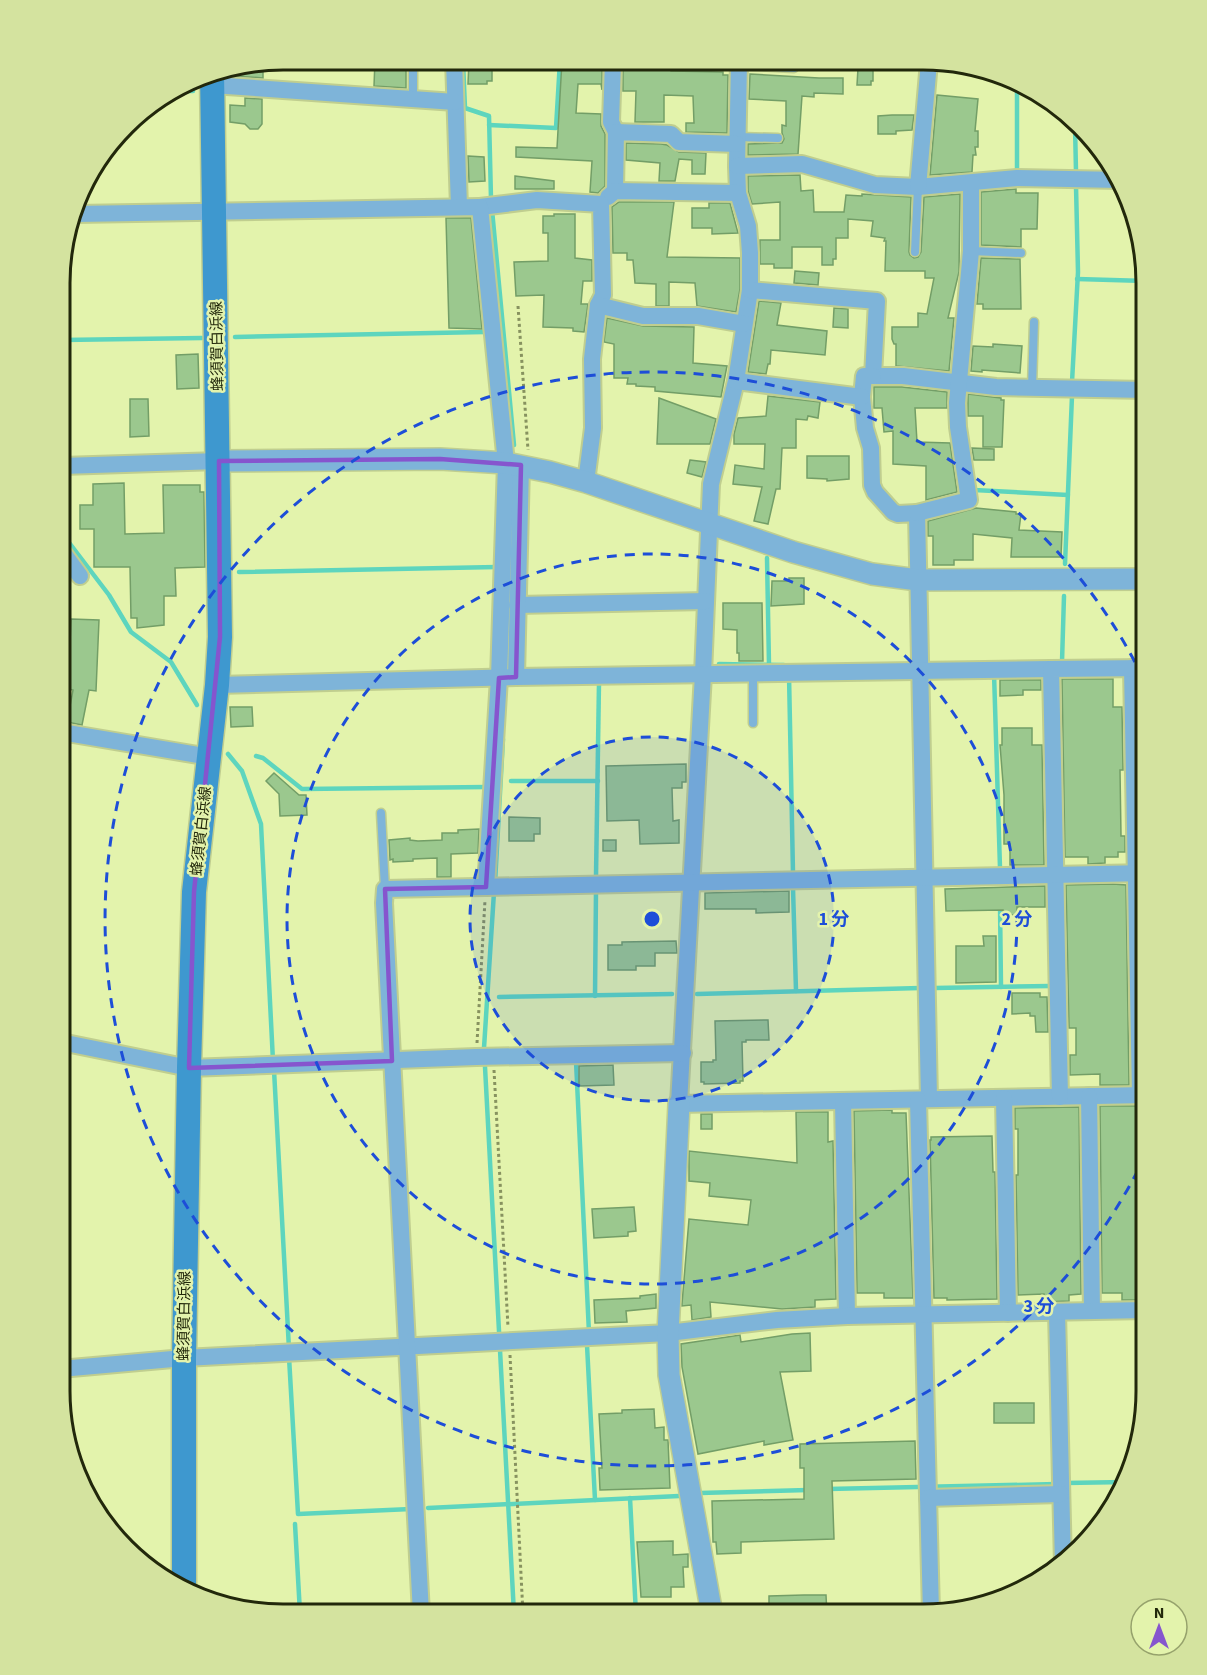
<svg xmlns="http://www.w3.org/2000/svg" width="1207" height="1675" font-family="'Source Sans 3','Noto Sans JP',sans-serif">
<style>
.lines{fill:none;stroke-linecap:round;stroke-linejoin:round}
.stream{stroke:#5dd5be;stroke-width:4.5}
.building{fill:#9bc88e;stroke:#739e67;stroke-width:1.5}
.service-casing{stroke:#c0ce8f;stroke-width:11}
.minor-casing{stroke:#c0ce8f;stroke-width:20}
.tertiary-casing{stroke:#c0ce8f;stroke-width:24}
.secondary-casing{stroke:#c0ce8f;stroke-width:27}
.path{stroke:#87925f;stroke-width:3;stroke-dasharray:3 3;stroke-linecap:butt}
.service{stroke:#7eb4d9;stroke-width:8}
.minor{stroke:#7eb4d9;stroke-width:16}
.tertiary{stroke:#7eb4d9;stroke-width:21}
.secondary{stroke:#3e98cf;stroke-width:24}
.marked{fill:none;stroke:#8655ce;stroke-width:4.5;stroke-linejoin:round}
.ring{fill:none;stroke:#1d4ed8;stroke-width:3;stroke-dasharray:10 8}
.labels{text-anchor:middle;stroke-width:5;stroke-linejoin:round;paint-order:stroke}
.street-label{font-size:15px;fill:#22280b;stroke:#e3f3ac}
.rim{fill:none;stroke:#22280b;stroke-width:3}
.centre{fill:#1d4ed8;stroke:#e3f3ac;stroke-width:3}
.ring-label{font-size:18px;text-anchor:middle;font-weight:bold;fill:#1d4ed8;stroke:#e3f3ac;stroke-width:5;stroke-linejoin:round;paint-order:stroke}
</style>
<rect width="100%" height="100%" fill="#e3f3ac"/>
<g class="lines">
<!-- stream -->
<g class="stream">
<path d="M463 62 465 108 489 116 491 199 514 445"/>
<path d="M1017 82V172"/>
<path d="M179 91H193"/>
<path d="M489 125 556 128 560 61"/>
<path d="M1075 125 1076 172"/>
<path d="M1077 279 1146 281"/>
<path d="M235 337 484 332"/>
<path d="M62 340 202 338"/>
<path d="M1072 382 1078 272 1076 186"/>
<path d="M974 492V490L1068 495"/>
<path d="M61 532 109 595 131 632 171 662 197 705"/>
<path d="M767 558 769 665"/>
<path d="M1065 564 1072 396"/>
<path d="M239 572 497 567"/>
<path d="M1059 662H1062L1064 596"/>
<path d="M61 664 65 583H61"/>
<path d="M719 664 784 665"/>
<path d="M994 673 1000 868"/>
<path d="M789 675 793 873"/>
<path d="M228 754 242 771 261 824 273 1061"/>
<path d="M256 756 263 758 302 789 487 787"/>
<path d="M511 781H598"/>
<path d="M596 876 599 682"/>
<path d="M495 883 503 739"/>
<path d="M793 888 796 991"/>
<path d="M494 892 484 1048 514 1614"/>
<path d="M1000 904 1001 987"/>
<path d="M935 988 1050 986"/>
<path d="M697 994 920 988"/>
<path d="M595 996 596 890"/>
<path d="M499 997 672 994"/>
<path d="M576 1061 589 1333"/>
<path d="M274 1070 289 1349"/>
<path d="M587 1345 595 1500"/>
<path d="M289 1357 298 1514 411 1509"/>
<path d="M1065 1483 1126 1482"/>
<path d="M828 1489 1057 1484"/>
<path d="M700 1493 808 1490"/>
<path d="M630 1498 636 1614"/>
<path d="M428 1508 679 1496"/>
<path d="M295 1524 300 1613"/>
</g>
</g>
<!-- building -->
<g class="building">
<path d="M375 60H398L397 69H406V88L374 86Z"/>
<path d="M469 61H492V81H487V84H468Z"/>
<path d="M562 61H602V90L601 84H578L576 113 601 114V126L605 134V186L598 193 590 192 592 161 516 157V147L557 148Z"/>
<path d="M660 61H671V71L723 72V75H728L727 133 686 132V123H694L693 96 664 95V122H635L636 91H623V67L660 68Z"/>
<path d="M241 67H248V70L263 72V78L235 76 236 68Z"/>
<path d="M858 68 873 69V81H871V85H857Z"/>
<path d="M750 74 819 78H843V94L814 93V97L802 96 798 154 748 155V144L782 143 784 139 782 133V125L786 126V101L749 99Z"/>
<path d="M937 95 978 99 975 131H978V147H975L976 155H973L972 172 930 175Z"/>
<path d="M245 98 262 99V124L258 129H250L245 124 230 122V105L245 106Z"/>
<path d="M892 115H914L912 130 896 131V134H878V116Z"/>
<path d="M626 143 661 144 667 145 679 152 706 153 705 174H692V160L679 159 675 181H659L660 163 626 160Z"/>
<path d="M468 156 484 157 485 181 469 182Z"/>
<path d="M800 175 801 191 813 190 814 212H844L846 195 862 196V194L911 197 909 252 910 255 914 258 918 257 921 252 924 197 960 194 959 272 948 318H954L949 371 896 366V344H894L892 339V327H918V313L927 314 934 278H925V271H885L886 241H884L885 238 871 236 873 221 848 219V238H836V259H833V265H822V247H792V268H774V264H760V240H780V202L752 204 748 191V176Z"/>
<path d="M515 176 554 181V189H515Z"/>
<path d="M1016 189V193H1038L1037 229H1021V247L981 245V192Z"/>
<path d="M619 202H674L667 257 740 258V289L736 312 697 306 695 283 669 282V306H656V284L635 283 633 260H627V253H613L612 207Z"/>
<path d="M709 203H730L738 233 712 234V228H692V208H709Z"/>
<path d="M554 214H575V258L592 260V281H583L581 304H588L584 332 573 331V328L543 327 544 295 516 296 514 262 548 261V233H543V216H554Z"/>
<path d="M446 218H471L482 329 449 328Z"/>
<path d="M981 258 1020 259 1021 309H983V304H977Z"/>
<path d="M795 271 819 273 818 285 794 283Z"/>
<path d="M759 301 781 303 777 325 827 331 825 355 771 350 770 364H768L766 374 748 372Z"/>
<path d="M834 308 848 309V328L833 327Z"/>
<path d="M607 318 643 326 694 327 693 363 727 366 721 397 655 391V387L636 386V384H627L628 378H614V344L604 342Z"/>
<path d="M993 344 1022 346 1020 373 982 370V372L971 371 973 346 993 347Z"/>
<path d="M198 354 199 388 177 389 176 355Z"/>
<path d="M874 387H902L947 392V408H915L917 442 950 443 957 492 926 500V466L893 464V431L884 432 882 408H874Z"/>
<path d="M968 394 1001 398V400H1004L1002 447H983V416H968Z"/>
<path d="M768 396 820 402 818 418 808 416 807 420 796 419V448H782L780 489H776L768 524 754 521 762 487 733 484 735 465 764 469 765 444H734V434L738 418 766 416Z"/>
<path d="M659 398 716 419 710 444H657Z"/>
<path d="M130 399H148L149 436 130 437Z"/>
<path d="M972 448 994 449V460H974Z"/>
<path d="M807 456H849V479L827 481V479L807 478Z"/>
<path d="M690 460 706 462 702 477 687 473Z"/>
<path d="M124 483 125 534 164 533 163 485H200V492H204L205 567 175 568 176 596H164V625L137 628V618H131L130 567H94V529H80V505H93V484Z"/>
<path d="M976 508 1016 512V514H1021L1019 530 1062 532 1061 557H1011L1012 538 973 534V560H954V565H933V536H928V521Z"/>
<path d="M789 578H804V604L771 606 772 581H789Z"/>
<path d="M723 603H762L763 661H739V653H737V630L723 629Z"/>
<path d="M71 619 99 620 96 691 89 690 82 725 67 722 73 690 68 689Z"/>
<path d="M1062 679H1113V707H1122L1123 770H1120L1121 836H1125V852H1118V857H1105V863L1088 864V857H1065Z"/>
<path d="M1000 680H1041V690H1023V695L1000 696Z"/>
<path d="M230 707H252L253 726 231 727Z"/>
<path d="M1143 707H1147V770H1144Z"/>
<path d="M1002 728H1032V745H1042L1044 865H1010V844H1004V795L1000 745H1002Z"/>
<path d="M686 764V782H682V788H672L673 821 679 820V843L640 844 639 820 607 821 606 766Z"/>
<path d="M274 773 299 795H306L307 815 280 816 279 794 266 781Z"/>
<path d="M509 817 540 818V834H534V841H509Z"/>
<path d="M479 829 478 853 451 854V877H437V858L413 859V861L393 862V859L390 860 389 840 410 838V840L418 841 442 840V833H458V830Z"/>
<rect x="603" y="840" width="13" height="11"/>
<path d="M1113 884 1126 885 1129 1085H1100V1074L1070 1075V1055H1076V1028H1069L1066 885Z"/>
<path d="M1045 886V907H1017V915H1003V910L946 911 945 889Z"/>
<path d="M789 891V912L756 913V909H705V893Z"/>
<path d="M983 936H996V982L956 983V946H984Z"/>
<path d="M676 941 677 953H655V966H636V970H608V945H622V942Z"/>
<path d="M1012 993H1040V997H1047L1048 1032H1036L1035 1016H1030V1013L1012 1014Z"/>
<path d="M768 1020 769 1040H746V1042H742L743 1081H740V1083L704 1084V1082H701V1062H713V1060H716L715 1021Z"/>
<path d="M613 1065 614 1085 579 1086V1066Z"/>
<path d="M1100 1106H1147V1290L1142 1291V1300H1122V1293H1102Z"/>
<path d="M1079 1107 1081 1294 1069 1295V1301L1044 1302V1294L1018 1295 1016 1175H1018V1129H1015V1108Z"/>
<path d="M892 1110V1113H906L913 1298H884V1293H857L854 1111Z"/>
<path d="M796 1112H828V1142L833 1141 836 1299 815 1300V1307L782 1309 710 1302 711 1317 692 1320 691 1305 682 1306V1304L689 1219 748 1225 751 1200 709 1196 710 1183 689 1181V1151L797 1163Z"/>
<rect x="701" y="1114" width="11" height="15"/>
<path d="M992 1136 993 1172H995L997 1299 947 1300V1298H934L930 1140H931V1137Z"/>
<path d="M634 1207 636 1231 628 1232V1236L594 1238 592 1209Z"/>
<path d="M656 1294V1308L626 1311 627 1322 595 1323 594 1300 640 1298V1296Z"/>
<path d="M810 1333 811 1371 780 1372 793 1440 764 1445V1441L698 1454 682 1367 681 1344 740 1335 741 1342 792 1334Z"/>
<rect x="994" y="1403" width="40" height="20"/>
<path d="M654 1409 655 1428 664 1427V1440H668L670 1488 600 1490 599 1468H602L599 1414 622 1413V1410Z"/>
<path d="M915 1441 916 1479 832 1481 834 1539 741 1542V1553L717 1554 716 1542H713L712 1501 804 1499V1468H800V1444Z"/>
<path d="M673 1541V1555L688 1554V1567H683L684 1587H671V1597H641L637 1542Z"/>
<path d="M804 1595H826L827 1615H794V1608H769V1596Z"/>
</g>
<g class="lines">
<!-- service casing -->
<g class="service-casing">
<g id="service">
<path d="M739 65 794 68"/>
<path d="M413 99V60"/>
<path d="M738 137 778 138"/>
<path d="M971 251 1021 253"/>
<path d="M915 252 918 187"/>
<path d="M1032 388 1034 322"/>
<path d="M753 673V723"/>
<path d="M381 813 385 889"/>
</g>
</g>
<!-- minor casing -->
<g class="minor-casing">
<g id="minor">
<path d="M454 60 459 207"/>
<path d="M613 61 611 122 616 132"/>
<path d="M739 61 737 166 738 193 748 226 750 253V290L736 381 711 484 703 674 679 1104 1147 1095"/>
<path d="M212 85 455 102"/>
<path d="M737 166 802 164 875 185 918 187 1017 178 1120 180"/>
<path d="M918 187 929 62"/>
<path d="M615 191 616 132 671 134 679 142 737 144"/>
<path d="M608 197 615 191 738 193"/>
<path d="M480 207 537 200 601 204 603 295 598 305"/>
<path d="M76 214 480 207 506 463 499 678 486 887"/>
<path d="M750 290 877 301 873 376H903L996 387 1147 390"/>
<path d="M873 376H864L862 397 865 428 871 448 872 485 875 492 893 512 898 514 917 513 929 1099"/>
<path d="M736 381 862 397"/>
<path d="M62 466 219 461"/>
<path d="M586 482 593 428 592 359 598 305 643 316H698L744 324"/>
<path d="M917 513 969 500 958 427 957 403 971 251V183"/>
<path d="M61 550 80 576"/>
<path d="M517 605 706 601"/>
<path d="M1132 668 1140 1095"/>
<path d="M516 677 521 465"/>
<path d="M217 685 516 677 1051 669"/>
<path d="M61 732 210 757"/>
<path d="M61 1042 189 1068 476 1057 683 1053"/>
<path d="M1089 1096 1092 1311"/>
<path d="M1060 1097 1051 669 1147 668"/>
<path d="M1004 1098 1008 1313"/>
<path d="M918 1100 931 1613"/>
<path d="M843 1101 847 1316"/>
<path d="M1057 1312 1063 1565"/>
<path d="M60 1369 184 1358 668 1333 777 1320 847 1316 1147 1310"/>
<path d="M928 1498 1061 1494"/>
<path d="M421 1614 384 903 385 889 1147 873"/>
</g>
</g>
<!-- tertiary casing -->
<g class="tertiary-casing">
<g id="tertiary">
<path d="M219 461 440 459 506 463 550 472 586 482 793 552 872 574 918 580 1147 579"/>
<path d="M679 1104 668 1333 669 1375 712 1614"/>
</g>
</g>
<!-- secondary casing -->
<g class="secondary-casing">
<path id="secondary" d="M184 1590V1358L189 1068 194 892 217 685 220 637 212 72"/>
</g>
<!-- path -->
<g class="path">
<path d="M518 306 528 450"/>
<path d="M477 1043 485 900"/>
<path d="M494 1070 508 1327"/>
<path d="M510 1355 523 1614"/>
</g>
<!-- service -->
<use href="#service" class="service"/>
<!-- minor -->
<use href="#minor" class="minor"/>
<!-- tertiary -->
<use href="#tertiary" class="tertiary"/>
<!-- secondary -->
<use href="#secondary" class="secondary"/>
</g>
<!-- marked area -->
<path class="marked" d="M440 459 521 465 516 677 499 678 486 887 385 889 392 1061 189 1068 194 892 220 637 219 461Z"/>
<!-- distance rings -->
<circle cx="652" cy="919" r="182" fill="#1d4ed8" fill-opacity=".12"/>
<g class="ring">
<circle cx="652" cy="919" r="182"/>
<circle cx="652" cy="919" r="365"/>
<path d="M1146 1154A547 547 0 1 1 1146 684"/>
</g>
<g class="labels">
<!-- street labels -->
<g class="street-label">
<text transform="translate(217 346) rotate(-91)" y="5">蜂須賀白浜線</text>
<text transform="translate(201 831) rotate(-84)" y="5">蜂須賀白浜線</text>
<text transform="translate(184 1316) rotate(-89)" y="5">蜂須賀白浜線</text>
</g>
</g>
<!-- crop -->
<path d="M0 0H1207V1675H0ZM283 70H923A213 213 0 0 1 1136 283V1391A213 213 0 0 1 923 1604H283A213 213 0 0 1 70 1391V283A213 213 0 0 1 283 70Z" fill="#d4e39f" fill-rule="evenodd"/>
<path class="rim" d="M283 70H923A213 213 0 0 1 1136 283V1391A213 213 0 0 1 923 1604H283A213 213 0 0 1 70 1391V283A213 213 0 0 1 283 70Z"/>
<circle cx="652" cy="919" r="9" class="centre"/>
<g class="ring-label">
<text x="834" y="925">1 分</text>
<text x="1017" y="925">2 分</text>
<text x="1039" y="1312">3 分</text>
</g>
<!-- north arrow -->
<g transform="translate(1159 1627)"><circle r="28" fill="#e3f3ac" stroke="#96a26c" stroke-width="1.5"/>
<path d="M0-4.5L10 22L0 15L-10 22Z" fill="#8655ce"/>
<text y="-9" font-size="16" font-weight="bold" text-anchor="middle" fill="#22280b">N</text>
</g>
</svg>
